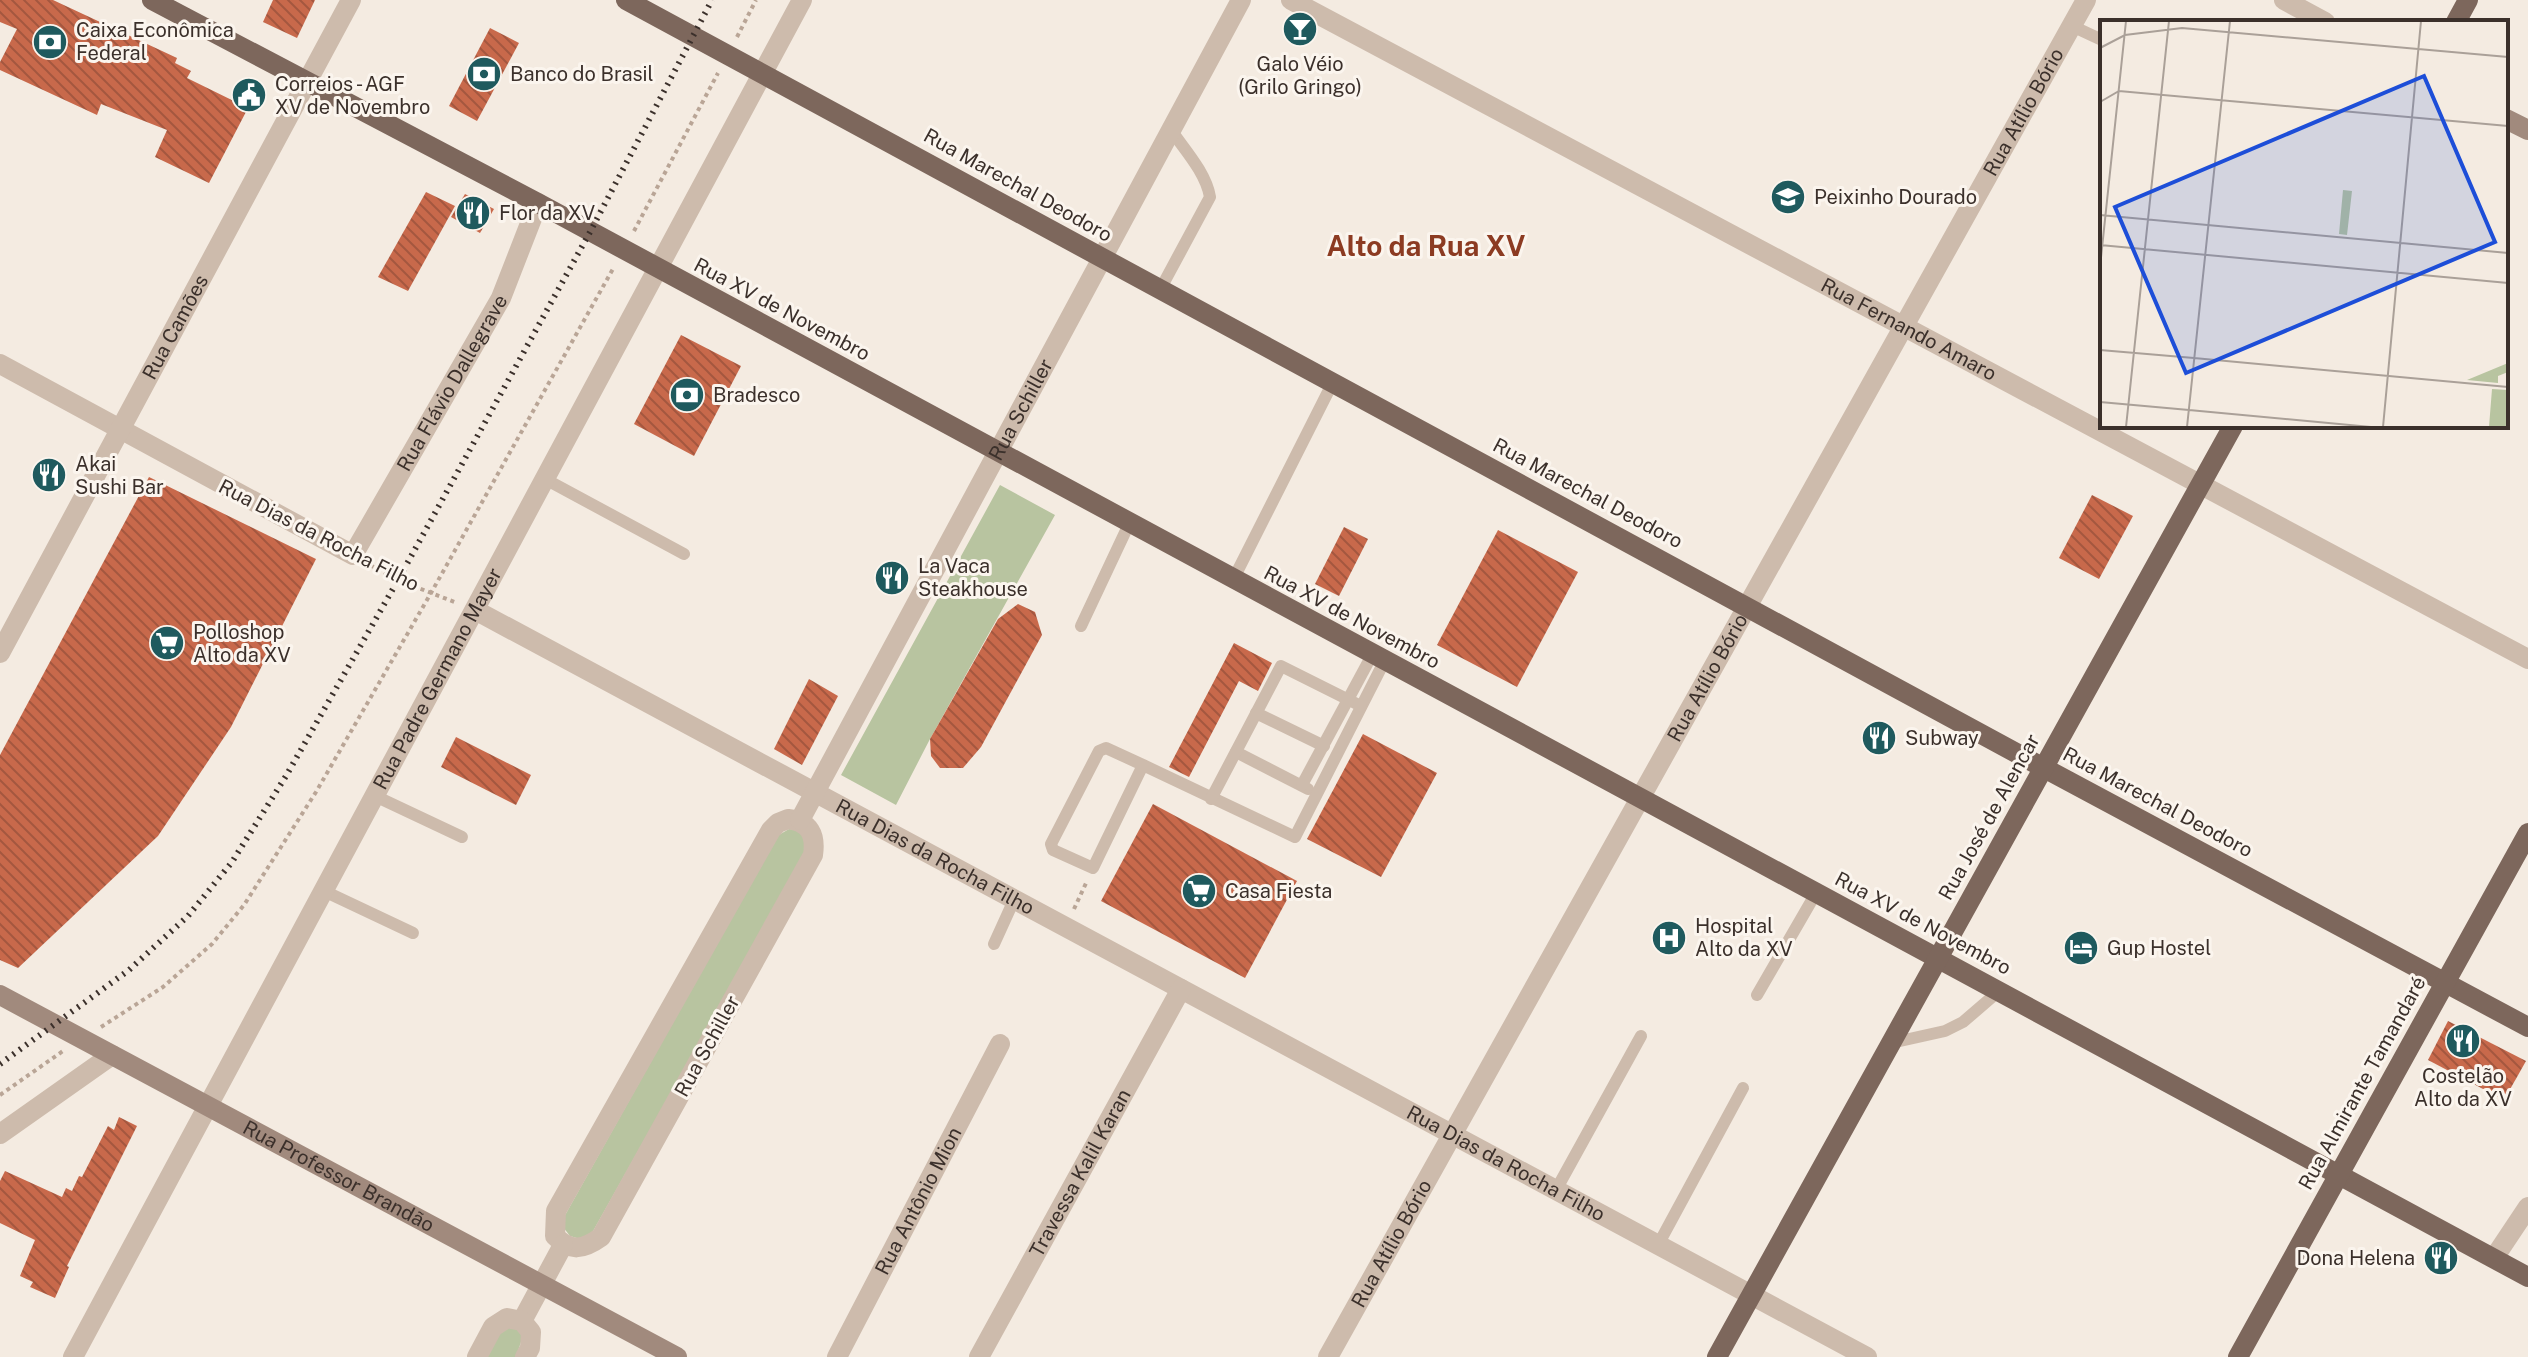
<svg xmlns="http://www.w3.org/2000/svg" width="2528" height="1357" font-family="'Public Sans',sans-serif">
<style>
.park{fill:#b8c4a0}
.building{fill:url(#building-back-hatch)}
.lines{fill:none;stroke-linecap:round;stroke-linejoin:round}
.path{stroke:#b9a596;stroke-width:4;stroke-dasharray:4 4;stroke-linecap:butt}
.service{stroke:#cdbbac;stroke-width:12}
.minor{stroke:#cdbbac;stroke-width:20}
.tertiary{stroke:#cdbbac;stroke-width:20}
.secondary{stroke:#a18a7d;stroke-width:20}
.primary{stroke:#7d675c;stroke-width:20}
.rail{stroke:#3b302b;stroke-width:6;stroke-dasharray:2 6;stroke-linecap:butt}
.labels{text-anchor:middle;stroke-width:6;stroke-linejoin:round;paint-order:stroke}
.poi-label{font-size:20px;fill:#3b302b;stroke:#fbf5ee;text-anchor:start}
.street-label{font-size:20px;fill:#3b302b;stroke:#fbf5ee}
.district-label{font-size:28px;font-weight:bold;fill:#8c3b22;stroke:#fbf5ee}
.inset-road{fill:none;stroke:#aaa098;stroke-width:2}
.view{fill:#1d4ed8;fill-opacity:0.15;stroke:#1d4ed8;stroke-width:4}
.inset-edge{fill:none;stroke:#3b302b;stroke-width:4}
</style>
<defs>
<pattern id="building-back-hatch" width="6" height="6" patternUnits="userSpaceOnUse" patternTransform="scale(2)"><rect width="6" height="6" fill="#c8694b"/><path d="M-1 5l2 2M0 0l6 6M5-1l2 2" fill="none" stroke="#a4573f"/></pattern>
</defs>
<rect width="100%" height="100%" fill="#f4ebe1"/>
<!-- park -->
<g class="park">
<path d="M1000 485 1055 515 930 739 896 805 841 775Z"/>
<path d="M789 829 798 830 805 838 807 851 592 1233 580 1239 570 1236 563 1227 564 1217 777 836Z"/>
<path d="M509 1325 518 1329 523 1336 516 1357H485L499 1330Z"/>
</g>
<!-- building -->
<g class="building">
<path d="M0 0H53L177 58 175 63 191 71 187 78 248 108 209 183 155 157 167 130 101 104 97 115 0 70V62L17 29 0 22Z"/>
<path d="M273 0H315L297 38 263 22Z"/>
<path d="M490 28 519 43 477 121 449 106Z"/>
<path d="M426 192 455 206 408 291 378 277Z"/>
<path d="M465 194 494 209 480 233 451 217Z"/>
<path d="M681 335 741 366 694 456 634 424Z"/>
<path d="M149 477 316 559 231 727 158 836 18 968 0 960V755Z"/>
<path d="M2092 495 2133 516 2099 579 2059 558Z"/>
<path d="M1344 527 1368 539 1339 596 1315 584Z"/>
<path d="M1498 530 1578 572 1517 687 1437 645Z"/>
<path d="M1018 604 1035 612 1042 635 981 747 963 768H940L931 756 930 739 998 619Z"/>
<path d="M1234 643 1272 663 1258 691 1239 681 1189 777 1169 767Z"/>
<path d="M809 679 838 696 802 765 774 749Z"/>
<path d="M1363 734 1437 773 1381 877 1307 839Z"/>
<path d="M456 737 531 775 516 805 441 767Z"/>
<path d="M1153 804 1297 881 1245 978 1101 901Z"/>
<path d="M2448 1021 2526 1061 2504 1100 2428 1060Z"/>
<path d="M119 1117 137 1126 67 1266 69 1267 55 1298 30 1287 33 1282 20 1276 35 1240 0 1223V1181L5 1171 62 1197 66 1188 72 1191 79 1176 82 1177 108 1126 114 1130Z"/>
</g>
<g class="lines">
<!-- path -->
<g class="path">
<path d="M737 37 756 0"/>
<path d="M634 231 718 73"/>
<path d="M370 565 398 580 457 603"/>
<path d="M1074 909 1087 881"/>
<path d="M101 1027 163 987 212 944 244 905 316 792 431 593 614 267"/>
<path d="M0 1095 63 1051"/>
</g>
<!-- service -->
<g class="service">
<path d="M2072 26 2102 40"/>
<path d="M1161 288 1210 197C1206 173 1185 150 1171 130"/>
<path d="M545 479 684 554"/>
<path d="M1233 580 1333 382"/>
<path d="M1081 626 1129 524"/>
<path d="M1256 713 1324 746"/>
<path d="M1236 752 1308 789"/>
<path d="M1143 765 1106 748 1099 751 1051 844 1053 850 1093 868 1143 765 1295 837 1384 662"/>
<path d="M1302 785 1372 655"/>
<path d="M375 796 462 837"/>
<path d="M1211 799 1281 666 1361 706"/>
<path d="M324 891 413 933"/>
<path d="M994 944 1014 900"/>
<path d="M1757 995 1816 893"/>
<path d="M1891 1043 1945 1031 1963 1022 1999 991"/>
<path d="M1556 1190 1641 1036"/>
<path d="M1658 1245 1743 1088"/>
</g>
<!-- minor -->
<g class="minor">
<path id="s1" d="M1291 0 2528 659"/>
<path id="s2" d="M0 364 353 555 501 298 538 203"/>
<path id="s3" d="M475 610 1867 1357"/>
<path id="s4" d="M0 653 351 0"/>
<path d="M788 819C810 822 816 835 813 855L601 1237C583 1250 570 1252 555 1236L556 1211 771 830 778 823Z"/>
<path id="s5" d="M800 820 1241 0"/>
<path d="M0 1134 112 1055"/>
<path d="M2494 1258 2528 1207"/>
<path d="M522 1321 563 1245"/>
<path d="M477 1357 493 1327 507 1318 522 1321 531 1332 530 1348 525 1357"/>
<path id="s6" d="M837 1357 1000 1044"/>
<path id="s7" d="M979 1357 1181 989"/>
<path id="s8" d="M1328 1357 2086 0"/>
</g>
<!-- tertiary -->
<g class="tertiary">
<path d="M2284 0 2325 22"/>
<path id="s9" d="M73 1357 802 0"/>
</g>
<!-- secondary -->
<g class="secondary">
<path d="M2506 119 2528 130"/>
<path id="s10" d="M0 995 677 1357"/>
</g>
<!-- primary -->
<g class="primary">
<path d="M152 0 538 203 2528 1277"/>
<path d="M626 0 2044 768 2528 1027"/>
<path d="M2456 22 2468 0"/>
<path d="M1717 1357 2233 426"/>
<path d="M2238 1357 2528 833"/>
</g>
<!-- rail -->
<path class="rail" d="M0 1064 129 970 188 916 232 862 286 776 398 580 590 232 712 0"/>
</g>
<!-- icons -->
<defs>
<g id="bar-disc" transform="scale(1.8)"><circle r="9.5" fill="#1f5a5e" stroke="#fbf5ee"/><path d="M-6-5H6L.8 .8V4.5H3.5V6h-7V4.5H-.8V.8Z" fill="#fff"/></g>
<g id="bank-disc" transform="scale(1.8)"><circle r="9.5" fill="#1f5a5e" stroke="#fbf5ee"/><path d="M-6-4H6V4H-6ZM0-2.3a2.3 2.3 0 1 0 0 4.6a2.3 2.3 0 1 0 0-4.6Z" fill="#fff"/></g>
<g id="civic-disc" transform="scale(1.8)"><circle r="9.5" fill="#1f5a5e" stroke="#fbf5ee"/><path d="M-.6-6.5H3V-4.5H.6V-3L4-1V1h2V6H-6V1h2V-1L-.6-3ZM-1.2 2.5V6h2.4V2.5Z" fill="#fff"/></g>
<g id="school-disc" transform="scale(1.8)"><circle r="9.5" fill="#1f5a5e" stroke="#fbf5ee"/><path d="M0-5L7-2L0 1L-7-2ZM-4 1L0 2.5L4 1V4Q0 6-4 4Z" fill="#fff"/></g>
<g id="restaurant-disc" transform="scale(1.8)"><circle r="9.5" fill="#1f5a5e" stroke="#fbf5ee"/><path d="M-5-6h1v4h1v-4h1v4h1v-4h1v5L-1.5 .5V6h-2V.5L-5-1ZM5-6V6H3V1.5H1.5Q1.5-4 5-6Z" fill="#fff"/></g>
<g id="supermarket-disc" transform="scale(1.8)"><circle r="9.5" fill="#1f5a5e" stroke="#fbf5ee"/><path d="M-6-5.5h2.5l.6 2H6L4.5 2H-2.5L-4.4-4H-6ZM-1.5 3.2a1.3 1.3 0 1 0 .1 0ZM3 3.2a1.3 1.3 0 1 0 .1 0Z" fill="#fff"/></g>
<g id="hospital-disc" transform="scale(1.8)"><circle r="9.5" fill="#1f5a5e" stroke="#fbf5ee"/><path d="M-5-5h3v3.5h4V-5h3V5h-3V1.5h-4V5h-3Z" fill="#fff"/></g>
<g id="hotel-disc" transform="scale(1.8)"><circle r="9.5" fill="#1f5a5e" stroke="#fbf5ee"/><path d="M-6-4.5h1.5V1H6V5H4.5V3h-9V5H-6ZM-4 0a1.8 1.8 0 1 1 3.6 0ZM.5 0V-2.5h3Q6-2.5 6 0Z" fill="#fff"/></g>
</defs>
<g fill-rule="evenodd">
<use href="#bar-disc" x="1300" y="29"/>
<use href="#bank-disc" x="50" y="42"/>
<use href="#bank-disc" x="484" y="74"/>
<use href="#civic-disc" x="249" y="95"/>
<use href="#school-disc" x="1788" y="197"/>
<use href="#restaurant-disc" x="473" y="213"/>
<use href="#bank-disc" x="687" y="395"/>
<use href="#restaurant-disc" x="49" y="475"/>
<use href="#restaurant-disc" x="892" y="578"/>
<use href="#supermarket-disc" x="167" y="643"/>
<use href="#restaurant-disc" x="1879" y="738"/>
<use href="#supermarket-disc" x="1199" y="891"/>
<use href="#hospital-disc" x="1669" y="938"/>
<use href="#hotel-disc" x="2081" y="948"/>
<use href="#restaurant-disc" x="2463" y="1041"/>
<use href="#restaurant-disc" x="2441" y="1258"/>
</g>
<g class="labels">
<!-- poi labels -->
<g class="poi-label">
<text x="76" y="37">Caixa Econômica<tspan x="76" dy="23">Federal</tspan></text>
<text x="1300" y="71" text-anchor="middle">Galo Véio<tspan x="1300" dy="23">(Grilo Gringo)</tspan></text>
<text x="510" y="81">Banco do Brasil</text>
<text x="275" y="91">Correios - AGF<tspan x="275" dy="23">XV de Novembro</tspan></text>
<text x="1814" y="204">Peixinho Dourado</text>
<text x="499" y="220">Flor da XV</text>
<text x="713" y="402">Bradesco</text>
<text x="75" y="471">Akai<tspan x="75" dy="23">Sushi Bar</tspan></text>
<text x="918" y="573">La Vaca<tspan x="918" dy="23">Steakhouse</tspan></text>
<text x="193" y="639">Polloshop<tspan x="193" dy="23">Alto da XV</tspan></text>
<text x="1905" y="745">Subway</text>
<text x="1225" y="898">Casa Fiesta</text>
<text x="1695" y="933">Hospital<tspan x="1695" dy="23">Alto da XV</tspan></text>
<text x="2107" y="955">Gup Hostel</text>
<text x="2463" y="1083" text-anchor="middle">Costelão<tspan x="2463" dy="23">Alto da XV</tspan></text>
<text x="2415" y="1265" text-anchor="end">Dona Helena</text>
</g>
<!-- street labels -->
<g class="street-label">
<text dy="7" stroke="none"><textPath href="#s8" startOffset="1426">Rua Atílio Bório</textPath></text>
<text transform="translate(1018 185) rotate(29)" y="7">Rua Marechal Deodoro</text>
<text transform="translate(782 309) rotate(28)" y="7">Rua XV de Novembro</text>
<text dy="7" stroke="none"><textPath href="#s4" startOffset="370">Rua Camões</textPath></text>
<text dy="7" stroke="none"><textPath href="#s1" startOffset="700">Rua Fernando Amaro</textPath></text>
<text dy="7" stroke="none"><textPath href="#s2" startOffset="600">Rua Flávio Dallegrave</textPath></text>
<text dy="7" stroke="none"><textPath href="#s5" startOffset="466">Rua Schiller</textPath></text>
<text transform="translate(1588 493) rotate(28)" y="7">Rua Marechal Deodoro</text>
<text transform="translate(319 535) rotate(27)" y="7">Rua Dias da Rocha Filho</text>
<text transform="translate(1352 617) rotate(28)" y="7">Rua XV de Novembro</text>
<text dy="7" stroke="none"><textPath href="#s9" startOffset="770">Rua Padre Germano Mayer</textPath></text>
<text dy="7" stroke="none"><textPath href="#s8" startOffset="778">Rua Atílio Bório</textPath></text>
<text transform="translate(2158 802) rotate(28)" y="7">Rua Marechal Deodoro</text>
<text transform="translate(1989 817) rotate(-61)" y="7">Rua José de Alencar</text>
<text dy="7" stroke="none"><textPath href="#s3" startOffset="522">Rua Dias da Rocha Filho</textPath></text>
<text transform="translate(1923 923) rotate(28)" y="7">Rua XV de Novembro</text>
<text transform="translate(707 1046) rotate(-61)" y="7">Rua Schiller</text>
<text transform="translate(2362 1083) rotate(-61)" y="7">Rua Almirante Tamandaré</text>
<text dy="7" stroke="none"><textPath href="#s3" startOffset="1170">Rua Dias da Rocha Filho</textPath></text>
<text dy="7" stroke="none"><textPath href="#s7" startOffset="210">Travessa Kalil Karan</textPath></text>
<text dy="7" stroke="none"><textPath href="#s10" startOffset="384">Rua Professor Brandão</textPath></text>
<text dy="7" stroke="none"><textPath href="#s6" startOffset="176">Rua Antônio Mion</textPath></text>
<text dy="7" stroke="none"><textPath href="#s8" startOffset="130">Rua Atílio Bório</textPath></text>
</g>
<!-- district labels -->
<g class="district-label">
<text x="1426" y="256">Alto da Rua XV</text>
</g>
</g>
<!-- overview -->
<g transform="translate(2100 20)">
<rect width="408" height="408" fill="#f4ebe1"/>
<path d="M243 170 252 171 247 215 239 214ZM408 343V352L398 356V363L367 360ZM392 369 408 370V407H389Z" fill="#b8c4a0"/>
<path class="inset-road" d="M0 28 25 15 82 8 408 37M0 82 19 71 408 106M0 195 408 233M0 225 408 263M0 247 26 1M0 330 94 338M94 338 408 367M0 382 89 390M89 390 271 407M26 407 69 1M87 407 130 1M283 407 321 1"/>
<path class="view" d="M324 56 395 222 86 353 15 187Z"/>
<rect width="408" height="408" class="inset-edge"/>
</g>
</svg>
